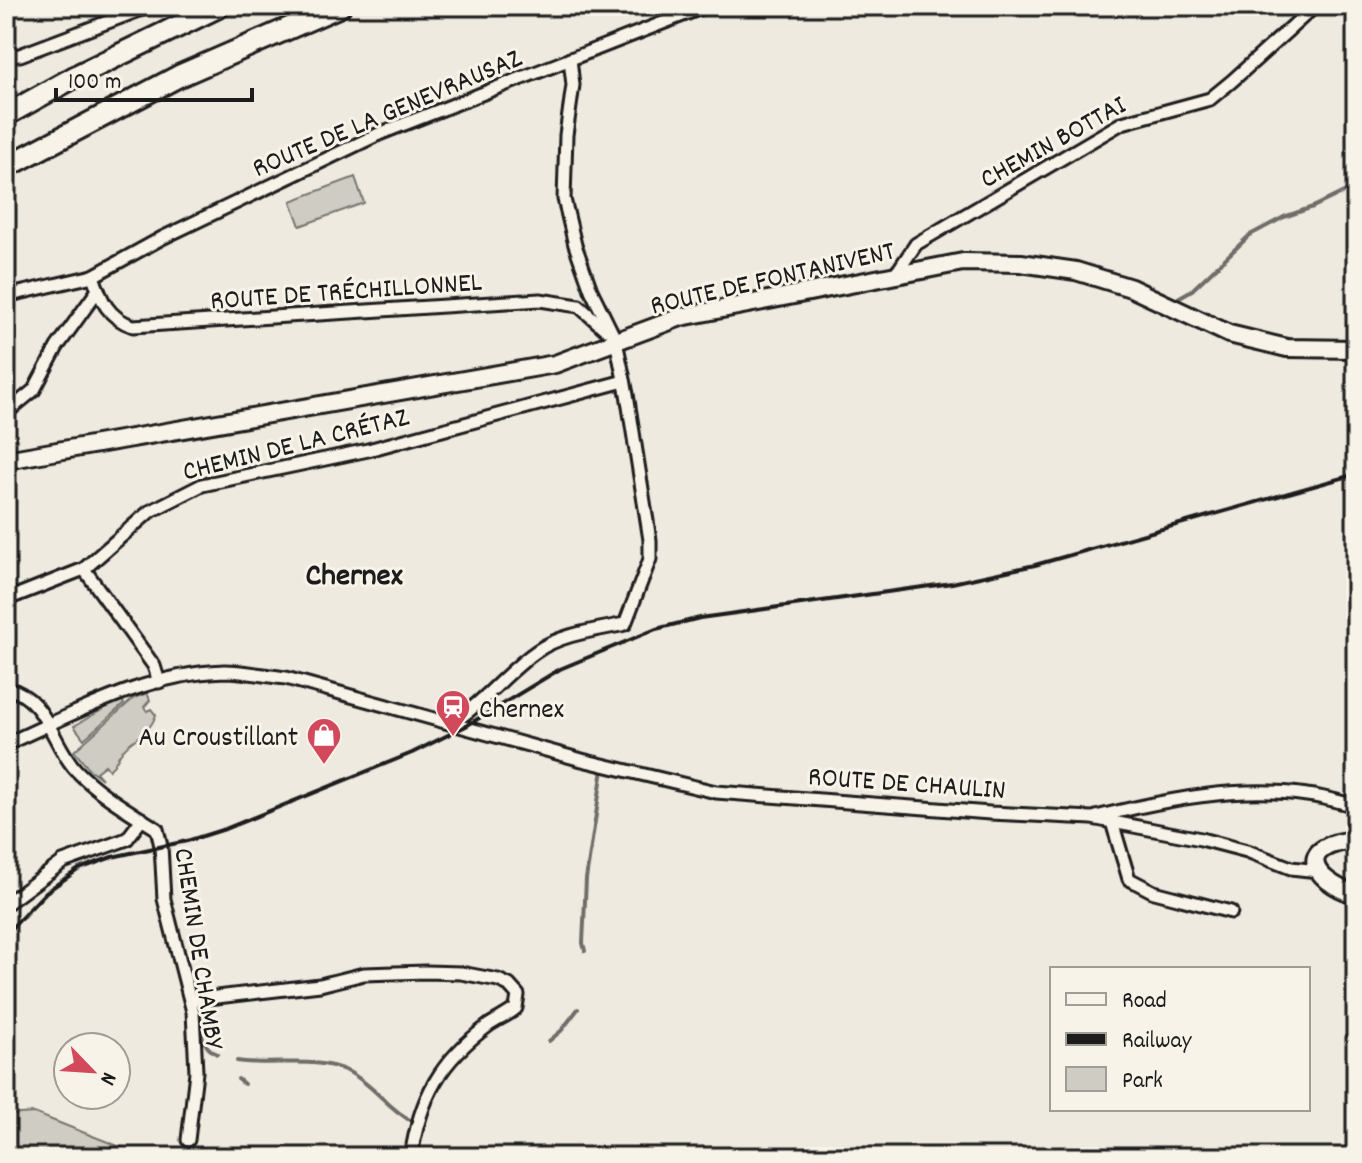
<svg xmlns="http://www.w3.org/2000/svg" width="1362" height="1163" font-family="Dekko,sans-serif">
<style>
.green{fill:#cfccc3;stroke:#767470;stroke-width:2}
.lines{fill:none;stroke-linecap:round;stroke-linejoin:round}
.stream{stroke:#6f6d69;stroke-width:4}
.street-casing{stroke:#1c1c1c;stroke-width:17}
.secondary-casing{stroke:#1c1c1c;stroke-width:22}
.highway-casing{stroke:#1c1c1c;stroke-width:26}
.street{stroke:#f7f3e8;stroke-width:11}
.secondary{stroke:#f7f3e8;stroke-width:16}
.highway{stroke:#f7f3e8;stroke-width:20}
.rail{stroke:#1c1c1c;stroke-width:4}
.labels{text-anchor:middle;stroke-width:6;stroke-linejoin:round;paint-order:stroke}
.street-label{font-size:28px;fill:#1c1c1c;stroke:#f7f3e8}
.poi-label{font-size:28px;fill:#1c1c1c;stroke:#f7f3e8;text-anchor:start}
.quarter-label{font-size:32px;font-weight:bold;fill:#1c1c1c;stroke:#f7f3e8}
</style>
<rect width="100%" height="100%" fill="#eeeae0"/>
<filter id="ink" filterUnits="userSpaceOnUse"><feTurbulence type="fractalNoise" baseFrequency=".0125" numOctaves="2"/><feDisplacementMap in="SourceGraphic" scale="16" xChannelSelector="R" yChannelSelector="G"/><feConvolveMatrix kernelMatrix="1 2 1 2 8 2 1 2 1" color-interpolation-filters="sRGB"/></filter>
<g filter="url(#ink)">
<!-- green -->
<g class="green">
<path d="M355 177 364 203 300 226 291 201Z"/>
<path d="M147 693 150 700 144 707 147 711 151 709 156 715C147 739 130 737 120 754 115 761 117 764 109 770L105 765 96 772 102 779 89 769 74 751 134 698Z"/>
<path d="M121 699 124 704 84 739 74 726Z"/>
<path d="M34 1113 146 1157H6V1115Z"/>
</g>
<g class="lines">
<!-- stream -->
<g class="stream">
<path d="M1178 298 1192 290 1250 235 1284 217 1313 207 1356 186"/>
<path d="M585 951 583 943 586 879 603 769"/>
<path d="M200 1004C201 1022 197 1045 217 1054"/>
<path d="M549 1041 561 1031 578 1009"/>
<path d="M237 1061C273 1067 316 1055 349 1072 374 1085 388 1109 413 1122"/>
<path d="M238 1079 244 1084"/>
</g>
<!-- street casing -->
<g class="street-casing">
<g id="street">
<path d="M6 56 20 55 150 6"/>
<path d="M896 274 916 244 1122 123 1210 99 1232 81 1315 6"/>
<path d="M93 276C101 300 108 318 133 326L540 300 579 306 605 329"/>
<path d="M6 296 93 276 162 238 379 134 706 6"/>
<path d="M6 413 34 390 57 347 98 290"/>
<path d="M84 569 154 666 159 682"/>
<path d="M6 604 10 598 84 569 149 512 202 485 368 450 624 381"/>
<path d="M6 688C47 697 51 743 76 770 99 794 129 811 157 829L161 846 164 899 193 1012 196 1072 188 1140"/>
<path d="M452 723C484 703 506 672 537 651 561 634 597 630 625 624L650 559V540L627 394 616 341 591 290 575 245 564 199 566 135 573 85 570 59"/>
<path d="M6 744C76 713 145 674 224 671 244 671 266 676 286 678L582 760 716 792 990 813 1092 818 1201 839 1247 851 1291 868 1318 871"/>
<path d="M1096 817C1164 800 1238 785 1307 795 1324 797 1340 802 1356 806"/>
<path d="M1112 822 1129 879 1154 892 1231 912"/>
<path d="M6 904 63 862 127 839 142 819"/>
<path d="M191 1000 320 985 364 974 426 972 461 973 498 980 509 985 518 995 516 1008C508 1015 498 1019 489 1025 440 1061 420 1097 411 1157"/>
</g>
</g>
<!-- secondary casing -->
<g class="secondary-casing">
<g id="secondary">
<path d="M6 460 555 364 681 317 963 262 1021 263 1076 271 1131 288 1229 334 1287 348 1356 349"/>
<path d="M1356 840C1295 845 1309 879 1356 895"/>
</g>
</g>
<!-- highway casing -->
<g class="highway-casing">
<g id="highway">
<path d="M6 115 80 74 220 6"/>
<path d="M6 167 179 76 340 6"/>
</g>
</g>
<!-- street -->
<use href="#street" class="street"/>
<!-- secondary -->
<use href="#secondary" class="secondary"/>
<!-- highway -->
<use href="#highway" class="highway"/>
<!-- rail -->
<path class="rail" d="M6 934 46 892 79 869 112 857 187 841 225 829 412 753 466 726 560 669 656 629 700 618 952 583 1035 565 1356 474"/>
</g>
</g>
<!-- icons -->
<defs>
<g id="station-pin" transform="scale(1.8)"><path d="M0 17L-7.5 6A9.5 9.5 0 1 1 7.5 6Z" fill="#d1495b" stroke="#f7f3e8"/><path d="M-3-6H3Q5-6 5-4V2Q5 4 3 4L4.5 6H3L1.5 4h-3L-3 6H-4.5L-3 4Q-5 4-5 2V-4Q-5-6-3-6ZM-3.5-4v3h7v-3ZM-3.5 1v1.5H-2V1ZM2 1v1.5H3.5V1Z" fill="#fff"/></g>
<g id="shop-pin" transform="scale(1.8)"><path d="M0 17L-7.5 6A9.5 9.5 0 1 1 7.5 6Z" fill="#d1495b" stroke="#f7f3e8"/><path d="M-5-2.5h2.3a2.7 3.5 0 0 1 5.4 0H5L5.5 6h-11ZM-1.5-2.5h3a1.5 2.3 0 0 0-3 0Z" fill="#fff"/></g>
</defs>
<g fill-rule="evenodd">
<use href="#station-pin" x="453" y="707"/>
<use href="#shop-pin" x="324" y="735"/>
</g>
<g class="labels">
<!-- street labels -->
<g class="street-label">
<text transform="translate(386 111) rotate(-23)" y="10">ROUTE DE LA GENEVRAUSAZ</text>
<text transform="translate(1052 140) rotate(-29)" y="10">CHEMIN BOTTAI</text>
<text transform="translate(772 276) rotate(-13)" y="10">ROUTE DE FONTANIVENT</text>
<text transform="translate(346 289) rotate(-4)" y="10">ROUTE DE TRÉCHILLONNEL</text>
<text transform="translate(295 442) rotate(-14)" y="10">CHEMIN DE LA CRÉTAZ</text>
<text transform="translate(907 781) rotate(4)" y="10">ROUTE DE CHAULIN</text>
<text transform="translate(201 948) rotate(81)" y="10">CHEMIN DE CHAMBY</text>
</g>
<!-- poi labels -->
<g class="poi-label">
<text x="479" y="717">Chernex</text>
<text x="298" y="745" text-anchor="end">Au Croustillant</text>
</g>
<!-- quarter labels -->
<g class="quarter-label">
<text x="354" y="584">Chernex</text>
</g>
</g>
<!-- margin -->
<rect width="1362" height="1163" fill="none" stroke="#f7f3e8" stroke-width="32"/>
<rect x="16" y="16" width="1330" height="1131" fill="none" stroke="#1c1c1c" stroke-width="3" filter="url(#ink)"/>
<!-- legend -->
<rect x="1050" y="967" width="260" height="144" fill="#f7f3e8" stroke="#9f9d96" stroke-width="2"/>
<rect x="1066" y="993" width="40" height="12" fill="#f7f3e8" stroke="#9f9d96" stroke-width="2"/>
<text x="1122" y="1007" font-size="24" fill="#1c1c1c">Road</text>
<rect x="1066" y="1033" width="40" height="12" fill="#1c1c1c" stroke="#9f9d96" stroke-width="2"/>
<text x="1122" y="1047" font-size="24" fill="#1c1c1c">Railway</text>
<rect x="1066" y="1067" width="40" height="24" fill="#cfccc3" stroke="#9f9d96" stroke-width="2"/>
<text x="1122" y="1087" font-size="24" fill="#1c1c1c">Park</text>
<!-- north arrow -->
<g transform="translate(92 1071) rotate(115)"><circle r="38" fill="#f7f3e8" stroke="#9f9d96" stroke-width="2"/>
<path d="M0-6L14 30L0 20L-14 30Z" fill="#d1495b"/>
<text y="-12" font-size="22" font-weight="bold" text-anchor="middle" fill="#1c1c1c">N</text>
</g>
<!-- scale -->
<path d="M56 88v12h196v-12" fill="none" stroke="#1c1c1c" stroke-width="4"/>
<text x="68" y="88" font-size="24" fill="#1c1c1c" stroke="#f7f3e8" stroke-width="6" paint-order="stroke">100 m</text>
</svg>
